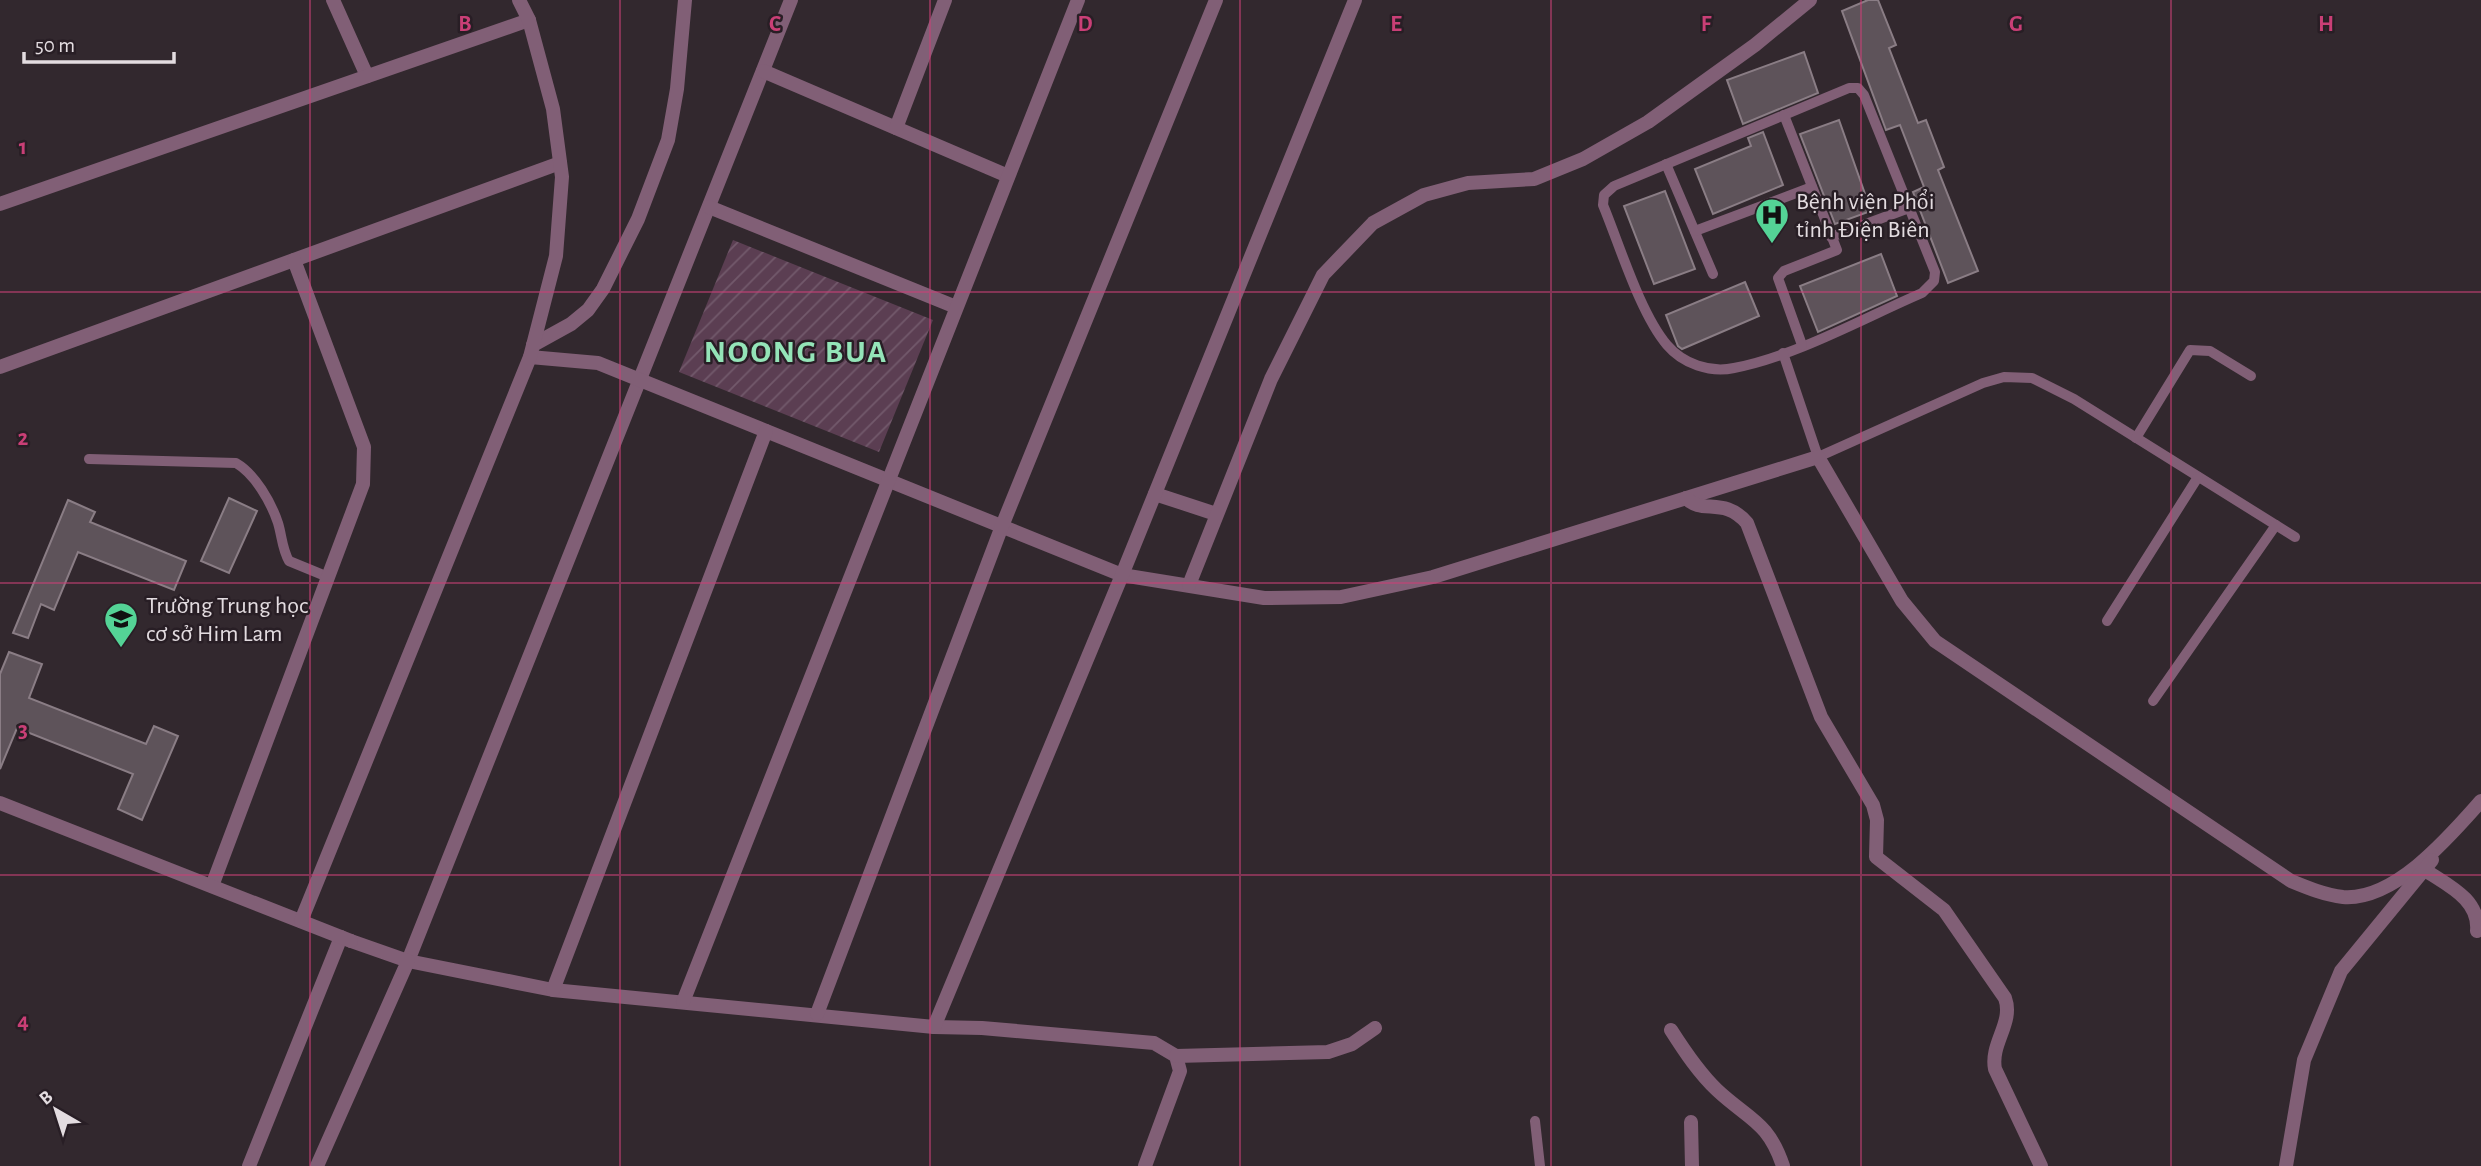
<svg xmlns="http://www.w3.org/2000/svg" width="2481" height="1166" font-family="'Alegreya Sans',sans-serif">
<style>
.garden{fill:url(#garden-furrows)}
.building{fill:#5e535a;stroke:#8a7d85;stroke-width:2}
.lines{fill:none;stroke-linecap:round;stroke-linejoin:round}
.service{stroke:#815f76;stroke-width:10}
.minor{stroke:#815f76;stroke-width:14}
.tertiary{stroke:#815f76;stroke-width:14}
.grid{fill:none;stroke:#c93f76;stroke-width:2;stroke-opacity:0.55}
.labels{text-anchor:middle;stroke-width:5;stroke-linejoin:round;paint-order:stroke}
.poi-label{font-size:24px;fill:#e3dce0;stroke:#281e25;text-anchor:start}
.district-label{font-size:32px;font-weight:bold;letter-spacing:2px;fill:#94e4b8;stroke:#281e25}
.grid-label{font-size:23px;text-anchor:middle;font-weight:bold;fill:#c93f76;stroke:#281e25;stroke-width:5;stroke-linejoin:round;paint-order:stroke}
</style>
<defs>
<pattern id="garden-furrows" width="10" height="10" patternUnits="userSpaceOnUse" patternTransform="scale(1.75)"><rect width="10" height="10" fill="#5b3e52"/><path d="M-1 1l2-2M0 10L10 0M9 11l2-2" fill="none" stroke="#72596b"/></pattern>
</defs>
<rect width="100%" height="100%" fill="#32282e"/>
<!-- garden -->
<path class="garden" d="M733 240 933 320 879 452 679 372Z"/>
<!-- building -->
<g class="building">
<path d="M1868 0H1878L1896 45 1889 48 1918 123 1926 120 1944 167 1938 170 1978 271 1948 283 1913 192 1924 187 1900 125 1886 130 1842 11Z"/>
<path d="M1804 52 1818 93 1743 124 1727 80Z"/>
<path d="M1839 120 1871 211 1835 224 1800 134Z"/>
<path d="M1763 132 1783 185 1713 214 1695 169 1751 146 1748 138Z"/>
<path d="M1665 191 1695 269 1654 284 1624 206Z"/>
<path d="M1881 254 1897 296 1818 332 1800 286Z"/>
<path d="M1745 282 1759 316 1682 349 1678 346 1666 315Z"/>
<path d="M229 498 257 511 229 573 201 561Z"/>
<path d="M68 500 95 512 90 522 186 561 174 590 78 552 54 610 41 604 28 638 13 633Z"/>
<path d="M9 652 42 664 29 698 146 744 154 726 178 736 142 820 118 809 133 774 17 728 0 769V674Z"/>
</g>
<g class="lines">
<!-- service -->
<g class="service">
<path d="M1849 88H1858L1864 95 1935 272 1934 281 1922 293C1866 317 1794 357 1734 368 1710 373 1683 364 1667 345 1640 313 1620 246 1603 205L1604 195 1614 186Z"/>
<path d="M1784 115 1837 250 1784 271 1778 278 1802 345"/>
<path d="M1666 164 1713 274"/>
<path d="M1695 231 1812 187"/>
<path d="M1831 237 1909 208"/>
<path d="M1783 353 1818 457 1983 383 2004 377 2032 378 2074 399 2295 537"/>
<path d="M2136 438 2190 350 2210 351 2251 376"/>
<path d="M89 459 236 463C255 474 271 502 278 523 282 536 282 549 289 561L328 577"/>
<path d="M2107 621 2198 477"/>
<path d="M2153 701 2276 525"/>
<path d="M1535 1121 1540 1166"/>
</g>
<!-- minor -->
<g class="minor">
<path d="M333 0 367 76"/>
<path d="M791 0 408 961 553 990 934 1027 982 1028 1154 1043 1176 1056 1180 1071 1145 1166"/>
<path d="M763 71 1008 176"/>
<path d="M896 128 945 0"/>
<path d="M0 204 529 20"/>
<path d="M709 207 956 307"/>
<path d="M533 345 571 324 588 310 603 289 638 219 668 140 677 89 685 0"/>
<path d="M530 357 598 363 1122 575 1264 598 1341 597 1433 577 1818 457 1902 601 1935 641 2291 881C2308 888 2325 895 2343 897 2395 901 2450 836 2481 801"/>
<path d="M0 367 560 163"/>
<path d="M1155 494 1216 514"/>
<path d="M1686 498C1702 515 1724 496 1747 523L1821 717 1873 805 1877 820 1876 857 1944 910 2005 998C2014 1023 1990 1043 1995 1069L2041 1166"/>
<path d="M1189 585 1271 379 1323 275 1373 223 1424 195 1468 183 1534 179 1583 159 1648 122 1755 45 1810 0"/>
<path d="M2425 870C2447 885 2480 899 2477 931"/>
<path d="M212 886 363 484 364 447 294 260"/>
<path d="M553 990 766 431"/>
<path d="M683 1002 1078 0"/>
<path d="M817 1014 1002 526 1216 0"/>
<path d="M934 1027 1122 575 1355 0"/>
<path d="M1671 1030C1685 1052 1699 1073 1717 1090 1749 1120 1768 1121 1783 1166"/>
<path d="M1176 1056 1328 1052 1352 1044 1375 1028"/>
<path d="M1691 1122 1692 1166"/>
<path d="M249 1166 341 937"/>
<path d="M317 1166 408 961 351 941"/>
<path d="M2286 1166 2304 1060 2341 971 2432 860"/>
</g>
<!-- tertiary -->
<g class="tertiary">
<path d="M0 803 351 941"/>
<path d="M301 921 530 357 556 256 562 177 553 109 529 20 519 0"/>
</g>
</g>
<!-- grid -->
<path class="grid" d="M310 0V1166M620 0V1166M930 0V1166M1240 0V1166M1551 0V1166M1861 0V1166M2171 0V1166M0 292H2481M0 583H2481M0 875H2481"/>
<!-- icons -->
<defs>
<g id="hospital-pin" transform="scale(1.75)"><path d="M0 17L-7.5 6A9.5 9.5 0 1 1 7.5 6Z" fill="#54d396" stroke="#281e25"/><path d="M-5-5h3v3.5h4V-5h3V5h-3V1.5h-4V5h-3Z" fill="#111"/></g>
<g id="school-pin" transform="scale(1.75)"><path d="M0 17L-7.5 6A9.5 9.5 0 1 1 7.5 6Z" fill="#54d396" stroke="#281e25"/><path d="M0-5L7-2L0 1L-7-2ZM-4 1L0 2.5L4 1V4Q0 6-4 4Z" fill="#111"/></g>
</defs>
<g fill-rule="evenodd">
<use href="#hospital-pin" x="1772" y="215"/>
<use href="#school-pin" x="121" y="619"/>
</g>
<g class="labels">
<!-- poi labels -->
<g class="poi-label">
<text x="1796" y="209">Bệnh viện Phổi<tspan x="1796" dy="28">tỉnh Điện Biên</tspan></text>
<text x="146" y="613">Trường Trung học<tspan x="146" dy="28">cơ sở Him Lam</tspan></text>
</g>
<!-- district labels -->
<g class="district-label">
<text x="796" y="362">NOONG BUA</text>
</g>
</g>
<g class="grid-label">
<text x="465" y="31">B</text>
<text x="775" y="31">C</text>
<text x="1085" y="31">D</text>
<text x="1396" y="31">E</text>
<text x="1706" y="31">F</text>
<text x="2016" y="31">G</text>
<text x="2326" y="31">H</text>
<text x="23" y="154">1</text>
<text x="23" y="445">2</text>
<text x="23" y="737">3</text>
<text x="23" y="1028">4</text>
</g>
<!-- north arrow -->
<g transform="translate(56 1110) rotate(321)" stroke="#281e25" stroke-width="5" paint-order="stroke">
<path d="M0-5L12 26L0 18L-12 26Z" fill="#e3dce0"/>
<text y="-10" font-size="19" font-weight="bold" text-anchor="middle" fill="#e3dce0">B</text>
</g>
<!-- scale -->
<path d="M24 52v10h150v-10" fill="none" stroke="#e3dce0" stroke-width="3.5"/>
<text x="35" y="52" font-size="21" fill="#e3dce0" stroke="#281e25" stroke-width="5" paint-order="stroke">50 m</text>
</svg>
